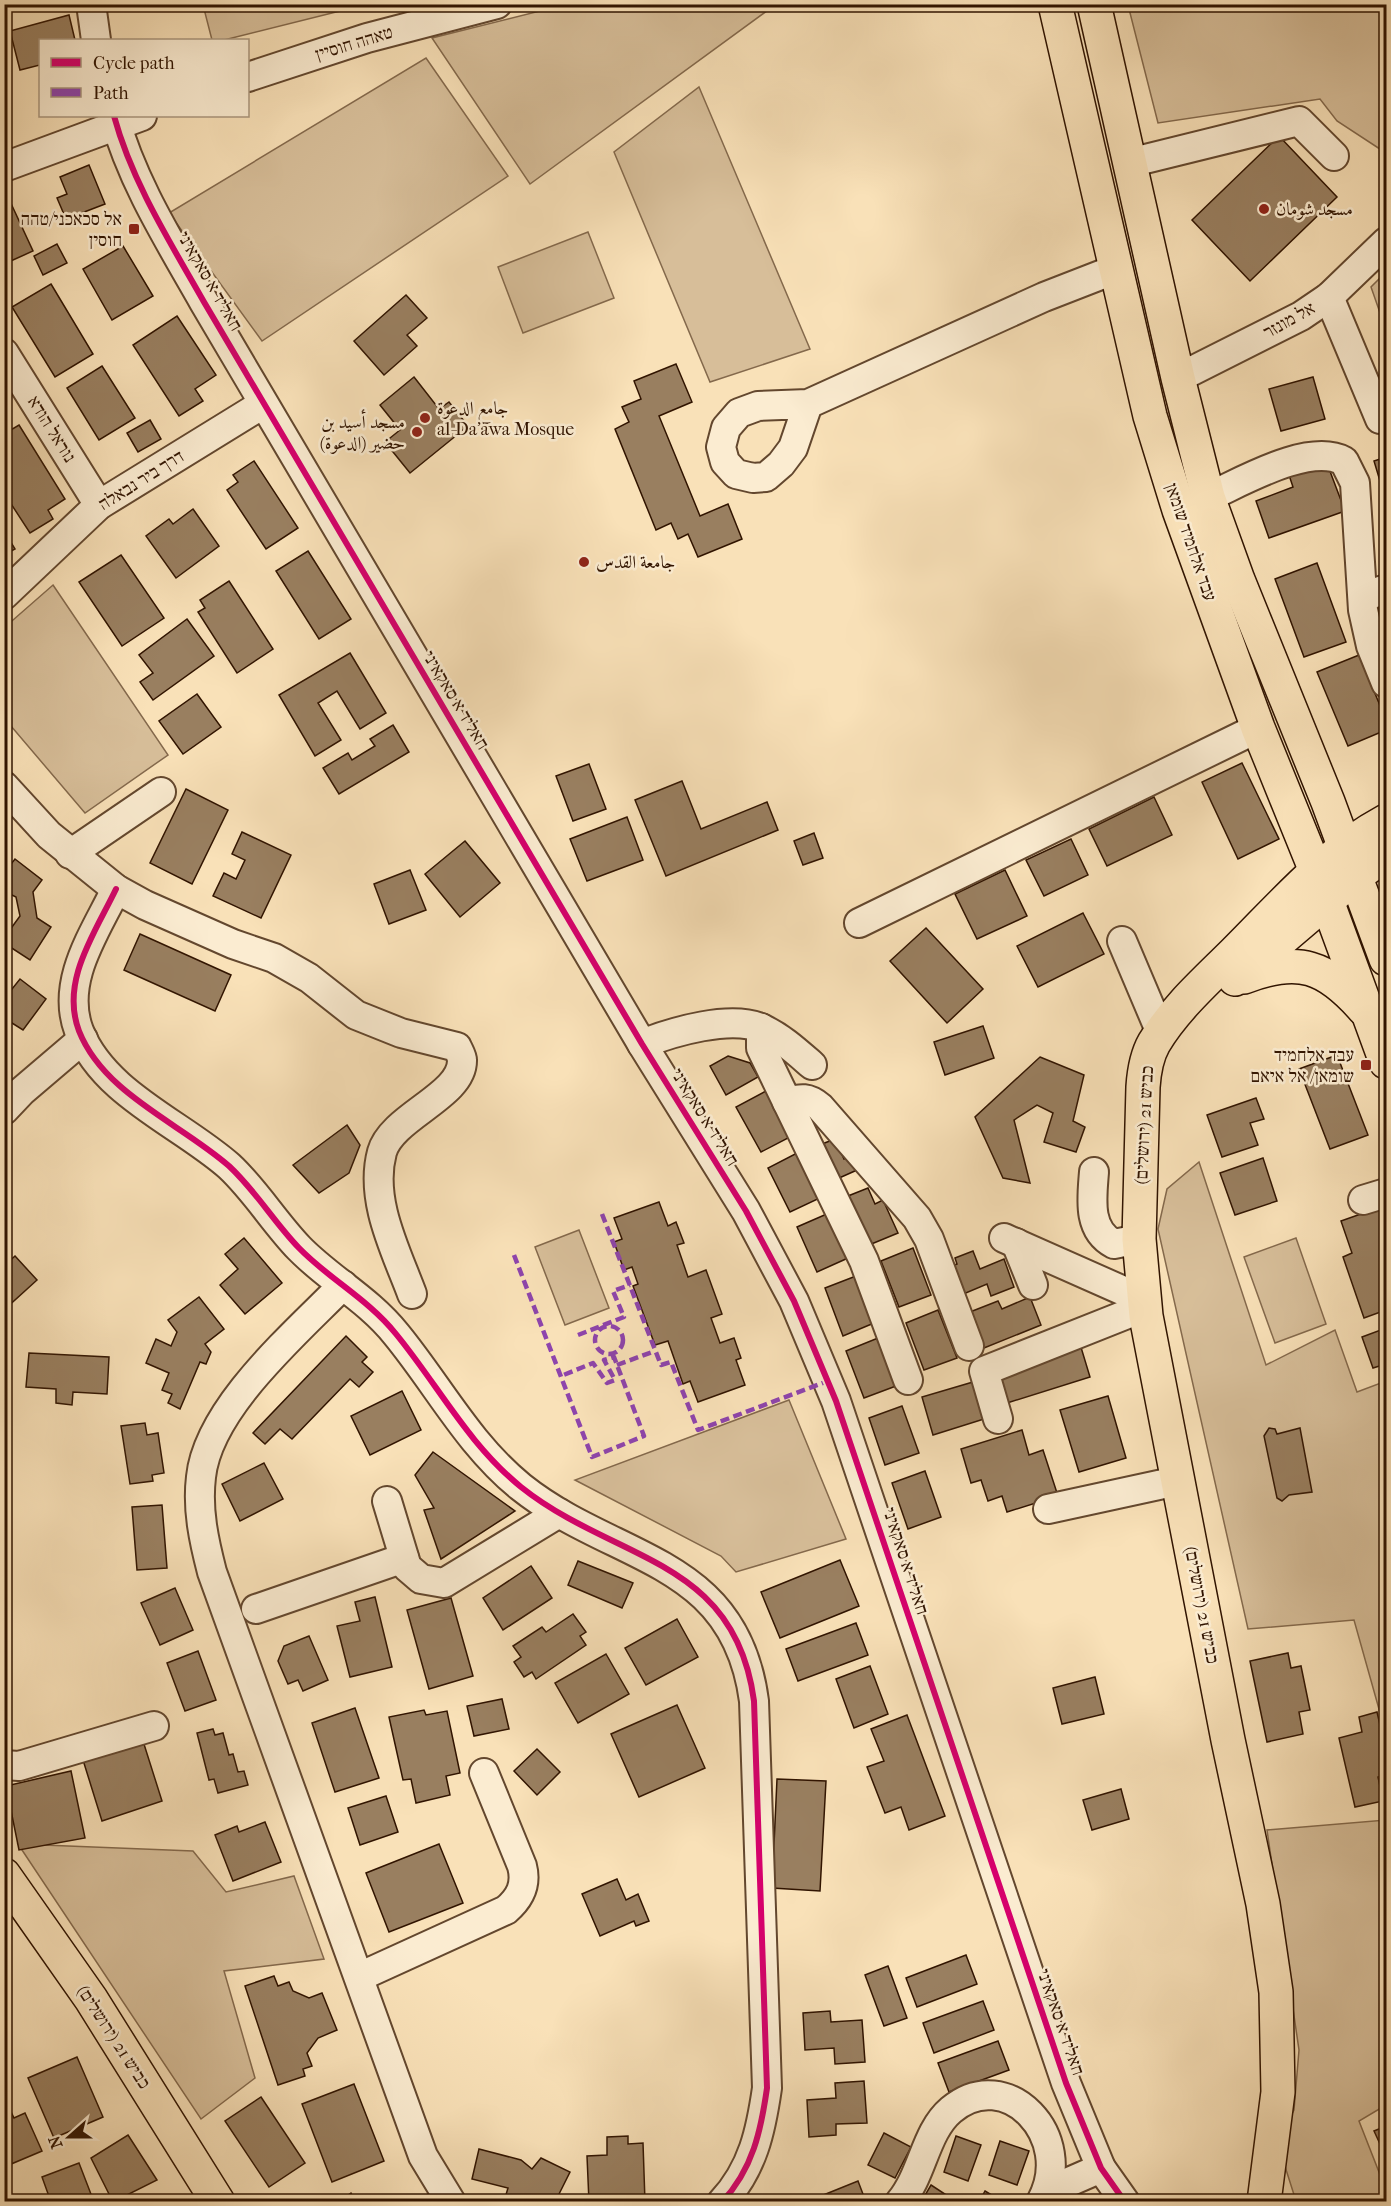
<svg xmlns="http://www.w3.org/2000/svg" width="1391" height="2206" font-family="'IM FELL French Canon',Amiri,'Frank Ruhl Libre',serif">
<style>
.green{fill:#d7be99;stroke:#84694c;stroke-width:1.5}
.building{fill:#997f60;stroke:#311400;stroke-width:1.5}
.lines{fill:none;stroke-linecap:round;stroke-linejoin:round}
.minor-casing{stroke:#63472e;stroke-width:32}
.major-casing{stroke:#311400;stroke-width:36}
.minor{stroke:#fbecd1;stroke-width:28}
.major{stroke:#f9e1b8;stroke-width:33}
.quiet{stroke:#8e44ad;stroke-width:4.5;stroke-dasharray:9 4.5;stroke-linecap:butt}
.cycleway-casing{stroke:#fbecd1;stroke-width:10}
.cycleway{stroke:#d6006c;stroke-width:6}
.poi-dot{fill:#8f2418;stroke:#fbecd1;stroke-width:2}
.labels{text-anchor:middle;stroke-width:5;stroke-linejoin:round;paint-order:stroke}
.street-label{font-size:18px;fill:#311400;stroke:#fbecd1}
.poi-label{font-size:18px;fill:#311400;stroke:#fbecd1;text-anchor:start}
</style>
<rect width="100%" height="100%" fill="#f9e1b8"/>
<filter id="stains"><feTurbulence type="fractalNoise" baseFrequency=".00333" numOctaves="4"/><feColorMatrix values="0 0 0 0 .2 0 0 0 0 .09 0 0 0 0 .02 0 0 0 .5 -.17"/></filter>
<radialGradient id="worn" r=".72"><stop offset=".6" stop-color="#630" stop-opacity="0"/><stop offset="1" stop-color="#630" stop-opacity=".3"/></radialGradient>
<!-- green -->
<g class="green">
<path d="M203 5V4L364 5 224 40H212Z"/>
<path d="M564 5V4L775 5 530 184 432 38Z"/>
<path d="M1128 5H1386V153L1337 121 1320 99 1158 123Z"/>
<path d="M426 58 508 176 262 341 169 213Z"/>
<path d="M699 87 810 349 710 382 614 152Z"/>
<path d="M588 232 614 298 523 333 498 267Z"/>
<path d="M1386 272V330L1371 287Z"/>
<path d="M53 585 168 755 85 813 5 719V627Z"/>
<path d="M1199 1162 1266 1365 1335 1330 1357 1392 1386 1381V1734L1354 1620 1248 1629 1158 1229 1167 1189Z"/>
<path d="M579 1230 609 1308 565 1325 535 1247Z"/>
<path d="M1296 1238 1326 1324 1275 1343 1244 1257Z"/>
<path d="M789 1400 846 1539 736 1572 721 1556 575 1480Z"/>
<path d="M1386 1820V2105L1359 2121 1386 2190V2201H1296L1282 2157 1285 2127 1294 2110 1299 2050 1267 1830Z"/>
<path d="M18 1844 193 1851 226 1892 294 1876 324 1959 224 1971 255 2078 201 2119Z"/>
</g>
<!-- building -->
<g class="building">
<path d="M69 15 75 40H40V65L20 70 10 31Z"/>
<path d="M1279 136 1337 197 1250 281 1192 220Z"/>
<path d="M89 165 105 204 66 219 57 198 67 194 60 177Z"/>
<path d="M8 197 33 251 4 264V198Z"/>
<path d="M57 244 67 263 43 275 34 256Z"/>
<path d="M123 246 153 296 112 320 83 269Z"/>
<path d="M51 284 93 354 55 377 12 307Z"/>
<path d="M406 295 427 318 407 335 417 346 384 375 354 341Z"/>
<path d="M177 316 216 375 195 389 203 401 179 416 133 345Z"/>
<path d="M676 364 692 402 659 416 700 516 728 504 742 539 698 557 688 534 678 539 671 523 656 530 615 429 629 422 622 407 641 399 634 381Z"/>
<path d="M102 366 135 418 99 440 67 388Z"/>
<path d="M414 377 439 409 449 402 468 426 410 473 385 442 400 430 380 405Z"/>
<path d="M1313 377 1325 419 1281 431 1269 389Z"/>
<path d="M150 420 161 439 138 452 127 433Z"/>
<path d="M19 425 65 499 48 510 53 519 30 533 4 493V434Z"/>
<path d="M1386 457V501L1374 461Z"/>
<path d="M1325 458 1345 511 1269 538 1256 501 1293 487 1288 472Z"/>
<path d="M254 461 298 528 266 549 227 490 238 482 233 475Z"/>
<path d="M193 509 219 546 176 578 146 536 169 519 173 524Z"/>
<path d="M4 531 15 549 4 555Z"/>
<path d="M308 551 351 619 319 639 276 571Z"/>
<path d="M121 555 164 618 122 646 79 582Z"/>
<path d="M1317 563 1346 642 1304 657 1275 579Z"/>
<path d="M229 581 273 649 237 673 198 612 205 608 200 600Z"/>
<path d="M187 619 214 656 153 700 140 682 153 673 139 655Z"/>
<path d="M350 653 386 713 360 729 337 691 318 703 341 740 315 756 279 695Z"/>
<path d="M1359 655 1386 720V730L1348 746 1317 672Z"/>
<path d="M197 694 221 727 183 754 159 721Z"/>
<path d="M393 725 409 752 339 794 323 768 348 753 352 760 375 746 370 739Z"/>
<path d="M1242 763 1279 839 1238 859 1202 782Z"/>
<path d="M589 764 606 809 573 821 556 776Z"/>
<path d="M682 781 701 829 767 802 778 830 666 876 635 800Z"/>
<path d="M186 789 228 810 192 884 150 863Z"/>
<path d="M1154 797 1172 835 1107 866 1089 829Z"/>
<path d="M627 817 643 860 587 881 570 839Z"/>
<path d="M242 832 291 855 261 918 213 896 224 873 236 879 245 860 232 854Z"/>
<path d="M814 833 823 858 803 865 794 841Z"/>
<path d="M1071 839 1088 875 1044 896 1026 860Z"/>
<path d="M465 841 500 883 460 917 425 874Z"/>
<path d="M15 859 42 880 33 892 37 918 51 927 30 960 4 943V938L20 916 16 897 4 891V873Z"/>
<path d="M410 870 426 910 389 924 374 884Z"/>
<path d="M1005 870 1027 916 977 939 955 894Z"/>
<path d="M1083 913 1104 954 1038 987 1017 946Z"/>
<path d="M926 928 983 989 947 1023 890 961Z"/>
<path d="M140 934 231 975 215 1011 124 970Z"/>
<path d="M20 979 46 999 23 1030 4 1018V999Z"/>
<path d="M983 1026 994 1058 945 1075 934 1042Z"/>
<path d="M1337 1055 1368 1135 1330 1149 1299 1069Z"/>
<path d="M728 1056 750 1063 758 1077 726 1095 710 1066Z"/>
<path d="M1040 1057 1084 1075 1073 1121 1085 1127 1076 1152 1044 1142 1053 1113 1037 1105 1014 1120 1030 1183 1003 1178 975 1117Z"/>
<path d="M766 1091 790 1137 761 1152 736 1107Z"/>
<path d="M1256 1098 1264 1119 1250 1123 1258 1145 1222 1157 1207 1115Z"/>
<path d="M347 1125 360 1145 349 1173 319 1193 293 1165Z"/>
<path d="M835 1139 844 1159 851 1156 857 1170 837 1179 822 1144Z"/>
<path d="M799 1152 822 1197 790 1212 768 1168Z"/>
<path d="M1263 1158 1277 1201 1235 1215 1220 1173Z"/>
<path d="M868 1188 875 1204 883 1200 898 1233 869 1245 848 1196Z"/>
<path d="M659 1202 668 1226 676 1222 684 1243 677 1245 688 1277 706 1270 722 1314 711 1318 720 1343 734 1338 741 1358 736 1360 745 1385 698 1402 690 1381 683 1384 668 1341 655 1345 633 1286 638 1284 632 1267 624 1270 614 1242 622 1239 614 1218Z"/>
<path d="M1386 1205V1310L1364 1318 1343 1257 1352 1253 1341 1221Z"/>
<path d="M829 1213 848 1258 817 1272 797 1227Z"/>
<path d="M244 1238 282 1283 245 1314 220 1285 238 1269 225 1254Z"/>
<path d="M913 1248 931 1295 899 1307 881 1261Z"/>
<path d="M973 1251 980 1269 1004 1259 1014 1287 991 1296 987 1284 961 1295 950 1267 957 1264 955 1258Z"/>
<path d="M15 1256 37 1280 5 1309 4 1266Z"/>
<path d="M856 1276 874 1323 843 1336 825 1288Z"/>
<path d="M199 1297 224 1329 205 1344 211 1352 206 1364 200 1362 180 1409 168 1403 172 1394 162 1390 169 1373 146 1363 156 1339 171 1346 177 1332 168 1320Z"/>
<path d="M1030 1297 1041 1325 984 1348 970 1312 998 1301 1002 1309Z"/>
<path d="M938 1310 957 1358 924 1370 906 1323Z"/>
<path d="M1386 1328V1364L1373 1368 1362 1337Z"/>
<path d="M346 1336 367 1357 362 1362 373 1372 359 1387 350 1379 292 1439 280 1429 265 1444 253 1433Z"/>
<path d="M878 1338 896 1386 864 1398 846 1351Z"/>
<path d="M1080 1344 1090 1377 1007 1403 997 1370Z"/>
<path d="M29 1353 109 1357 107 1394 73 1392 72 1405 56 1403V1389L26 1387Z"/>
<path d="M973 1382 984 1419 933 1435 922 1397Z"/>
<path d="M402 1391 421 1430 370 1455 351 1416Z"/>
<path d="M1108 1396 1126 1458 1079 1472 1060 1410Z"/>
<path d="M902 1406 919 1453 885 1465 869 1418Z"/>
<path d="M145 1423 147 1435 158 1433 164 1473 152 1475 153 1481 130 1484 121 1426Z"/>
<path d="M1269 1428 1275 1429 1277 1434 1300 1428 1312 1492 1289 1495 1282 1501 1277 1498 1264 1436Z"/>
<path d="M1022 1430 1029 1455 1043 1450 1058 1496 1007 1512 1002 1496 988 1501 981 1480 971 1483 961 1449Z"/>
<path d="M433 1452 515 1511 441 1559 424 1510 434 1508 415 1475Z"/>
<path d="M264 1463 283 1499 240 1521 222 1484Z"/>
<path d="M925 1471 941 1517 908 1529 892 1483Z"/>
<path d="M162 1505 167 1568 137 1570 132 1507Z"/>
<path d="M840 1560 859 1606 780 1638 761 1592Z"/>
<path d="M578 1561 633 1583 622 1608 568 1585Z"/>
<path d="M531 1566 552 1598 503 1630 483 1598Z"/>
<path d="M175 1588 193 1630 160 1645 141 1603Z"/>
<path d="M375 1597 392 1667 350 1677 337 1626 360 1621 355 1602Z"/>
<path d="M451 1598 473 1676 429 1689 407 1610Z"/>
<path d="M573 1614 586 1632 580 1636 586 1645 536 1679 532 1672 524 1677 514 1662 521 1657 513 1646 542 1627 546 1632Z"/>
<path d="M677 1619 698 1657 646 1685 625 1648Z"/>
<path d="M856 1623 868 1655 798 1681 786 1649Z"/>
<path d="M309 1636 328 1680 303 1691 298 1680 288 1684 278 1661 284 1646Z"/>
<path d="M198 1651 216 1700 185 1711 167 1663Z"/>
<path d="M1288 1653 1291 1668 1301 1666 1310 1710 1299 1712 1303 1734 1267 1742 1250 1661Z"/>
<path d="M606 1654 629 1694 578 1723 555 1683Z"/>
<path d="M870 1666 888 1714 854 1728 836 1679Z"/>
<path d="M1095 1677 1104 1714 1062 1724 1053 1688Z"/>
<path d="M502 1699 509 1729 474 1736 467 1706Z"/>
<path d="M677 1705 705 1768 639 1797 611 1734Z"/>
<path d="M355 1708 379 1778 335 1792 312 1723Z"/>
<path d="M424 1710 426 1715 447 1711 460 1773 446 1776 450 1795 416 1803 411 1779 403 1780 389 1717Z"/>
<path d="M1377 1712 1386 1751V1775L1378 1777 1383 1801 1355 1807 1339 1738 1362 1732 1359 1717Z"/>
<path d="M907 1715 945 1816 909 1830 901 1807 885 1813 867 1767 884 1761 871 1729Z"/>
<path d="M213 1729 215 1735 223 1733 229 1755 233 1754 238 1772 244 1771 248 1785 218 1793 214 1779 209 1780 197 1733Z"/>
<path d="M143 1741 162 1801 102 1821 83 1760Z"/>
<path d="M537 1749 560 1772 537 1795 514 1771Z"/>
<path d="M71 1771 85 1838 19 1850 6 1786Z"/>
<path d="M777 1779 826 1781 820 1891 772 1888Z"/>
<path d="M1121 1789 1129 1819 1092 1830 1083 1800Z"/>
<path d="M386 1796 398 1832 360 1845 348 1808Z"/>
<path d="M265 1822 281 1862 233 1881 215 1835 237 1826 239 1832Z"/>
<path d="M439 1844 463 1903 389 1932 366 1873Z"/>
<path d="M617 1879 626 1900 638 1894 649 1921 636 1926 634 1921 600 1936 582 1894Z"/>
<path d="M966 1955 977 1984 917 2007 906 1978Z"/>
<path d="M888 1966 907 2018 884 2026 865 1975Z"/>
<path d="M274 1976 278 1986 289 1982 293 1991 309 1998 322 1993 337 2030 318 2038 307 2053 312 2066 303 2069 305 2076 278 2085 245 1986Z"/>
<path d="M983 2001 994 2030 934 2053 923 2023Z"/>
<path d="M830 2011 831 2022 862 2020 865 2062 835 2064 834 2048 805 2050 803 2013Z"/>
<path d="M998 2041 1009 2070 949 2092 938 2063Z"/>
<path d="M77 2057 103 2117 54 2138 28 2078Z"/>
<path d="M864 2081 867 2123 836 2124V2135L809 2137 807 2100 836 2098 835 2083Z"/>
<path d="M354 2084 384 2161 332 2182 302 2104Z"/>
<path d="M4 2097 14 2118 25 2113 42 2151 4 2167Z"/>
<path d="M261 2097 305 2163 269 2187 225 2121Z"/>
<path d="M1386 2126V2157L1374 2131Z"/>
<path d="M884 2133 911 2147 895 2178 868 2165Z"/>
<path d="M128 2135 157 2180 113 2202 91 2158Z"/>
<path d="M628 2136V2144L643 2143 645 2202H589L587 2156 607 2155V2137Z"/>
<path d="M956 2136 981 2145 968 2181 944 2172Z"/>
<path d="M1000 2141 1029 2151 1017 2185 989 2175Z"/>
<path d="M479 2149 521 2160 532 2169 541 2158 570 2172 555 2202H518L505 2198 508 2188 472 2179Z"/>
<path d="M79 2163 94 2202H51L42 2177Z"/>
<path d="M858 2181 866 2202H824L821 2196Z"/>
<path d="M931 2185 954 2200 953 2202H921Z"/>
<path d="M985 2191 1003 2202H979Z"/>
<path d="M351 2193 356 2202H338Z"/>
</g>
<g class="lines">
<!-- minor casing -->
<g class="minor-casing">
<g id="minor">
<path d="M91 4 96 40"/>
<path d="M248 77 367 38 497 4"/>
<path d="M114 116C132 182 170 242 204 302L642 1044 746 1211 794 1301 836 1401 1066 2083 1101 2168 1125 2202"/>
<path d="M1129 163 1299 121 1334 156"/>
<path d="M4 167 142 116"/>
<path d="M1329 297 1380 419"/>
<path d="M4 353 99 505"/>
<path d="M1178 378 1301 316 1329 297 1386 242"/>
<path d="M808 404 793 448 781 464 766 477 753 478 736 474 725 462 721 447 726 428 739 413 758 406 808 404 1044 297 1116 269"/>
<path d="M1208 497C1242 482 1309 442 1344 461L1355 483 1363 610 1371 646 1386 683"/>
<path d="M4 595 99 505 263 404"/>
<path d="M1363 597 1386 589"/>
<path d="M4 786 49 835 116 889 145 905 233 944 274 958 309 978 356 1015 401 1033 457 1047C458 1050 462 1056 462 1060 463 1096 392 1116 382 1152 369 1200 396 1251 412 1294"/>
<path d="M70 854 161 792"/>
<path d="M116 889C95 933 60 981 79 1031 104 1094 180 1123 229 1166 255 1190 274 1222 299 1248 329 1279 368 1299 396 1334 438 1385 468 1444 521 1487 615 1562 735 1557 754 1701L767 2088C761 2130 753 2169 722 2202"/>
<path d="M859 923 1258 728"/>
<path d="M1122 941 1161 1033"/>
<path d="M761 1028V1048L864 1261 908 1380"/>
<path d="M642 1044C672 1032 732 1014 763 1029 782 1038 797 1052 812 1065"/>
<path d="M787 1102C801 1098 808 1097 820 1107L917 1218 929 1239 969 1346"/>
<path d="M4 1110 22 1091 83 1039"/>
<path d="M1094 1172C1092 1198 1087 1230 1114 1244L1139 1239"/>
<path d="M1363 1200 1386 1193"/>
<path d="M1004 1238 1144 1300"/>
<path d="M1016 1243 1033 1285"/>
<path d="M343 1285C296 1333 208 1408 201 1477 197 1510 204 1541 212 1572L423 2156 451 2202"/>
<path d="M998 1419 984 1371 1145 1307"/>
<path d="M387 1501 407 1567 421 1579 444 1583 559 1513"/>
<path d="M1048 1509 1177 1481"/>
<path d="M256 1609 404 1558"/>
<path d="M4 1765 19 1766 154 1726"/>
<path d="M359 1977 506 1910C520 1898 527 1885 522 1866L484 1773"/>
<path d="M1046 2192 1101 2168"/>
<path d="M900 2202C923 2174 925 2132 951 2110 1006 2063 1077 2137 1041 2202"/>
</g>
</g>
<!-- major casing -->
<g class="major-casing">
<g id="major">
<path d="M1055 4 1150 416 1179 510 1258 728 1316 871 1386 1062"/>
<path d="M1094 4 1178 378 1208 497 1238 580 1328 802 1386 959"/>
<path d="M1244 977C1299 956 1326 966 1364 1009"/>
<path d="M1235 979 1356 876 1386 854"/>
<path d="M4 1875 91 1999 218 2202"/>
<path d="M1264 2202 1278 2092 1276 1992 1263 1904 1228 1740 1146 1316 1139 1239 1143 1087C1144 1072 1146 1057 1154 1043 1175 1008 1207 980 1235 952 1284 903 1325 854 1386 821"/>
</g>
</g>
<!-- minor -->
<use href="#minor" class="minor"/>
<!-- major -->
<use href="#major" class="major"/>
<!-- quiet -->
<g class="quiet">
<path d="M602 1214 661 1365 671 1362 698 1430 828 1381"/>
<path d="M514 1255 592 1457 644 1436 614 1357 604 1360 615 1380 607 1383 593 1363 561 1376"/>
<circle cx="609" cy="1340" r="14"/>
<path d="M578 1335 624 1317 613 1291 630 1285"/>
<path d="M617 1365 655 1351"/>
</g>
<!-- cycleway casing -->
<g class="cycleway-casing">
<g id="cycleway">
<path d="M114 116C132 182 170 242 204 302L642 1044 746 1211 794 1301 836 1401 1066 2083 1101 2168 1125 2202"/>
<path d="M116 889C95 933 60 981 79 1031 104 1094 180 1123 229 1166 255 1190 274 1222 299 1248 329 1279 368 1299 396 1334 438 1385 468 1444 521 1487 615 1562 735 1557 754 1701L767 2088C761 2130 753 2169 722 2202"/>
</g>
</g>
<!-- cycleway -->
<use href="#cycleway" class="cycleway"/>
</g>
<!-- markers -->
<g class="poi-dot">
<circle cx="1264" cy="209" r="6"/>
<rect x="128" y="223" width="12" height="12" rx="3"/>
<circle cx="425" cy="418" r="6"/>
<circle cx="417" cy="432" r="6"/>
<circle cx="584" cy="562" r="6"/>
<rect x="1360" y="1059" width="12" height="12" rx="3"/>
</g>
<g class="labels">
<!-- street labels -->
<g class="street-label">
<text transform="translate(354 43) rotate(-17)" y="6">טאהה חוסיין</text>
<text transform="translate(210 281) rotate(60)" y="6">חאליד א סאקאיני</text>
<text transform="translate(1289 320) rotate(-29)" y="6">אל מונזר</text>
<text transform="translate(52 429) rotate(58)" y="6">נוראל הודא</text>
<text transform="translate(141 480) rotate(-32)" y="6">דרך ביר נבאלה</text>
<text transform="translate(1191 542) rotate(71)" y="6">עבד אלחמיד שומאן</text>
<text transform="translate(456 700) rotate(59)" y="6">חאליד א סאקאיני</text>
<text transform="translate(705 1117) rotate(58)" y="6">חאליד א סאקאיני</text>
<text transform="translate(1144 1125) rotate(-87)" y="6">כביש 21 (ירושלים)</text>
<text transform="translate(906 1561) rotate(72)" y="6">חאליד א סאקאיני</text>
<text transform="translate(1202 1605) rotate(79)" y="6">כביש 21 (ירושלים)</text>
<text transform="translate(1061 2022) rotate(71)" y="6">חאליד א סאקאיני</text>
<text transform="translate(114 2037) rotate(57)" y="6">כביש 21 (ירושלים)</text>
</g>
<!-- poi labels -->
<g class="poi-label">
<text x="1276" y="215">مسجد شومان</text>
<text x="122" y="225" text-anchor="end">אל סכאכני/טהה<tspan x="122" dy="21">חוסין</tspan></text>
<text x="437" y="414">جامع الدعوة<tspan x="437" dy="21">al-Da'awa Mosque</tspan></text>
<text x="405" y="428" text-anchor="end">مسجد أسيد بن<tspan x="405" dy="21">حضير (الدعوة)</tspan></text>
<text x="596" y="568">جامعة القدس</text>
<text x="1354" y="1061" text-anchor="end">עבד אלחמיד<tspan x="1354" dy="21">שומאן/ אל איאם</tspan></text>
</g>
</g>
<!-- margin -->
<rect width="1391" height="2206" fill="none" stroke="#f9e1b8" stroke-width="24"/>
<rect x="6" y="6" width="1379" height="2194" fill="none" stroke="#311400" stroke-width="3"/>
<rect x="12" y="12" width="1367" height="2182" fill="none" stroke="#311400" stroke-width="1.5"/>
<!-- legend -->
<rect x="39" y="39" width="210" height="78" fill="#fbecd1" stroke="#aa967d" stroke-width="1.5"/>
<rect x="51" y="58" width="30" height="9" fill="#d6006c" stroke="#aa967d" stroke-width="1.5"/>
<text x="93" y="69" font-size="18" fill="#311400">Cycle path</text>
<rect x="51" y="88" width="30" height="9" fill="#8e44ad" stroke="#aa967d" stroke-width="1.5"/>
<text x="93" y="99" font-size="18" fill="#311400">Path</text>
<!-- north arrow -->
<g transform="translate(69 2137) rotate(249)" stroke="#fbecd1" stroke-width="4.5" paint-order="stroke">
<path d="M0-4.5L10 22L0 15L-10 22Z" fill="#311400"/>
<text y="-9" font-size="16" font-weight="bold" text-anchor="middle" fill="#311400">N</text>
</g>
<rect width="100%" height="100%" filter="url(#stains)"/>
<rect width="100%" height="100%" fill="url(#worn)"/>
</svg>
